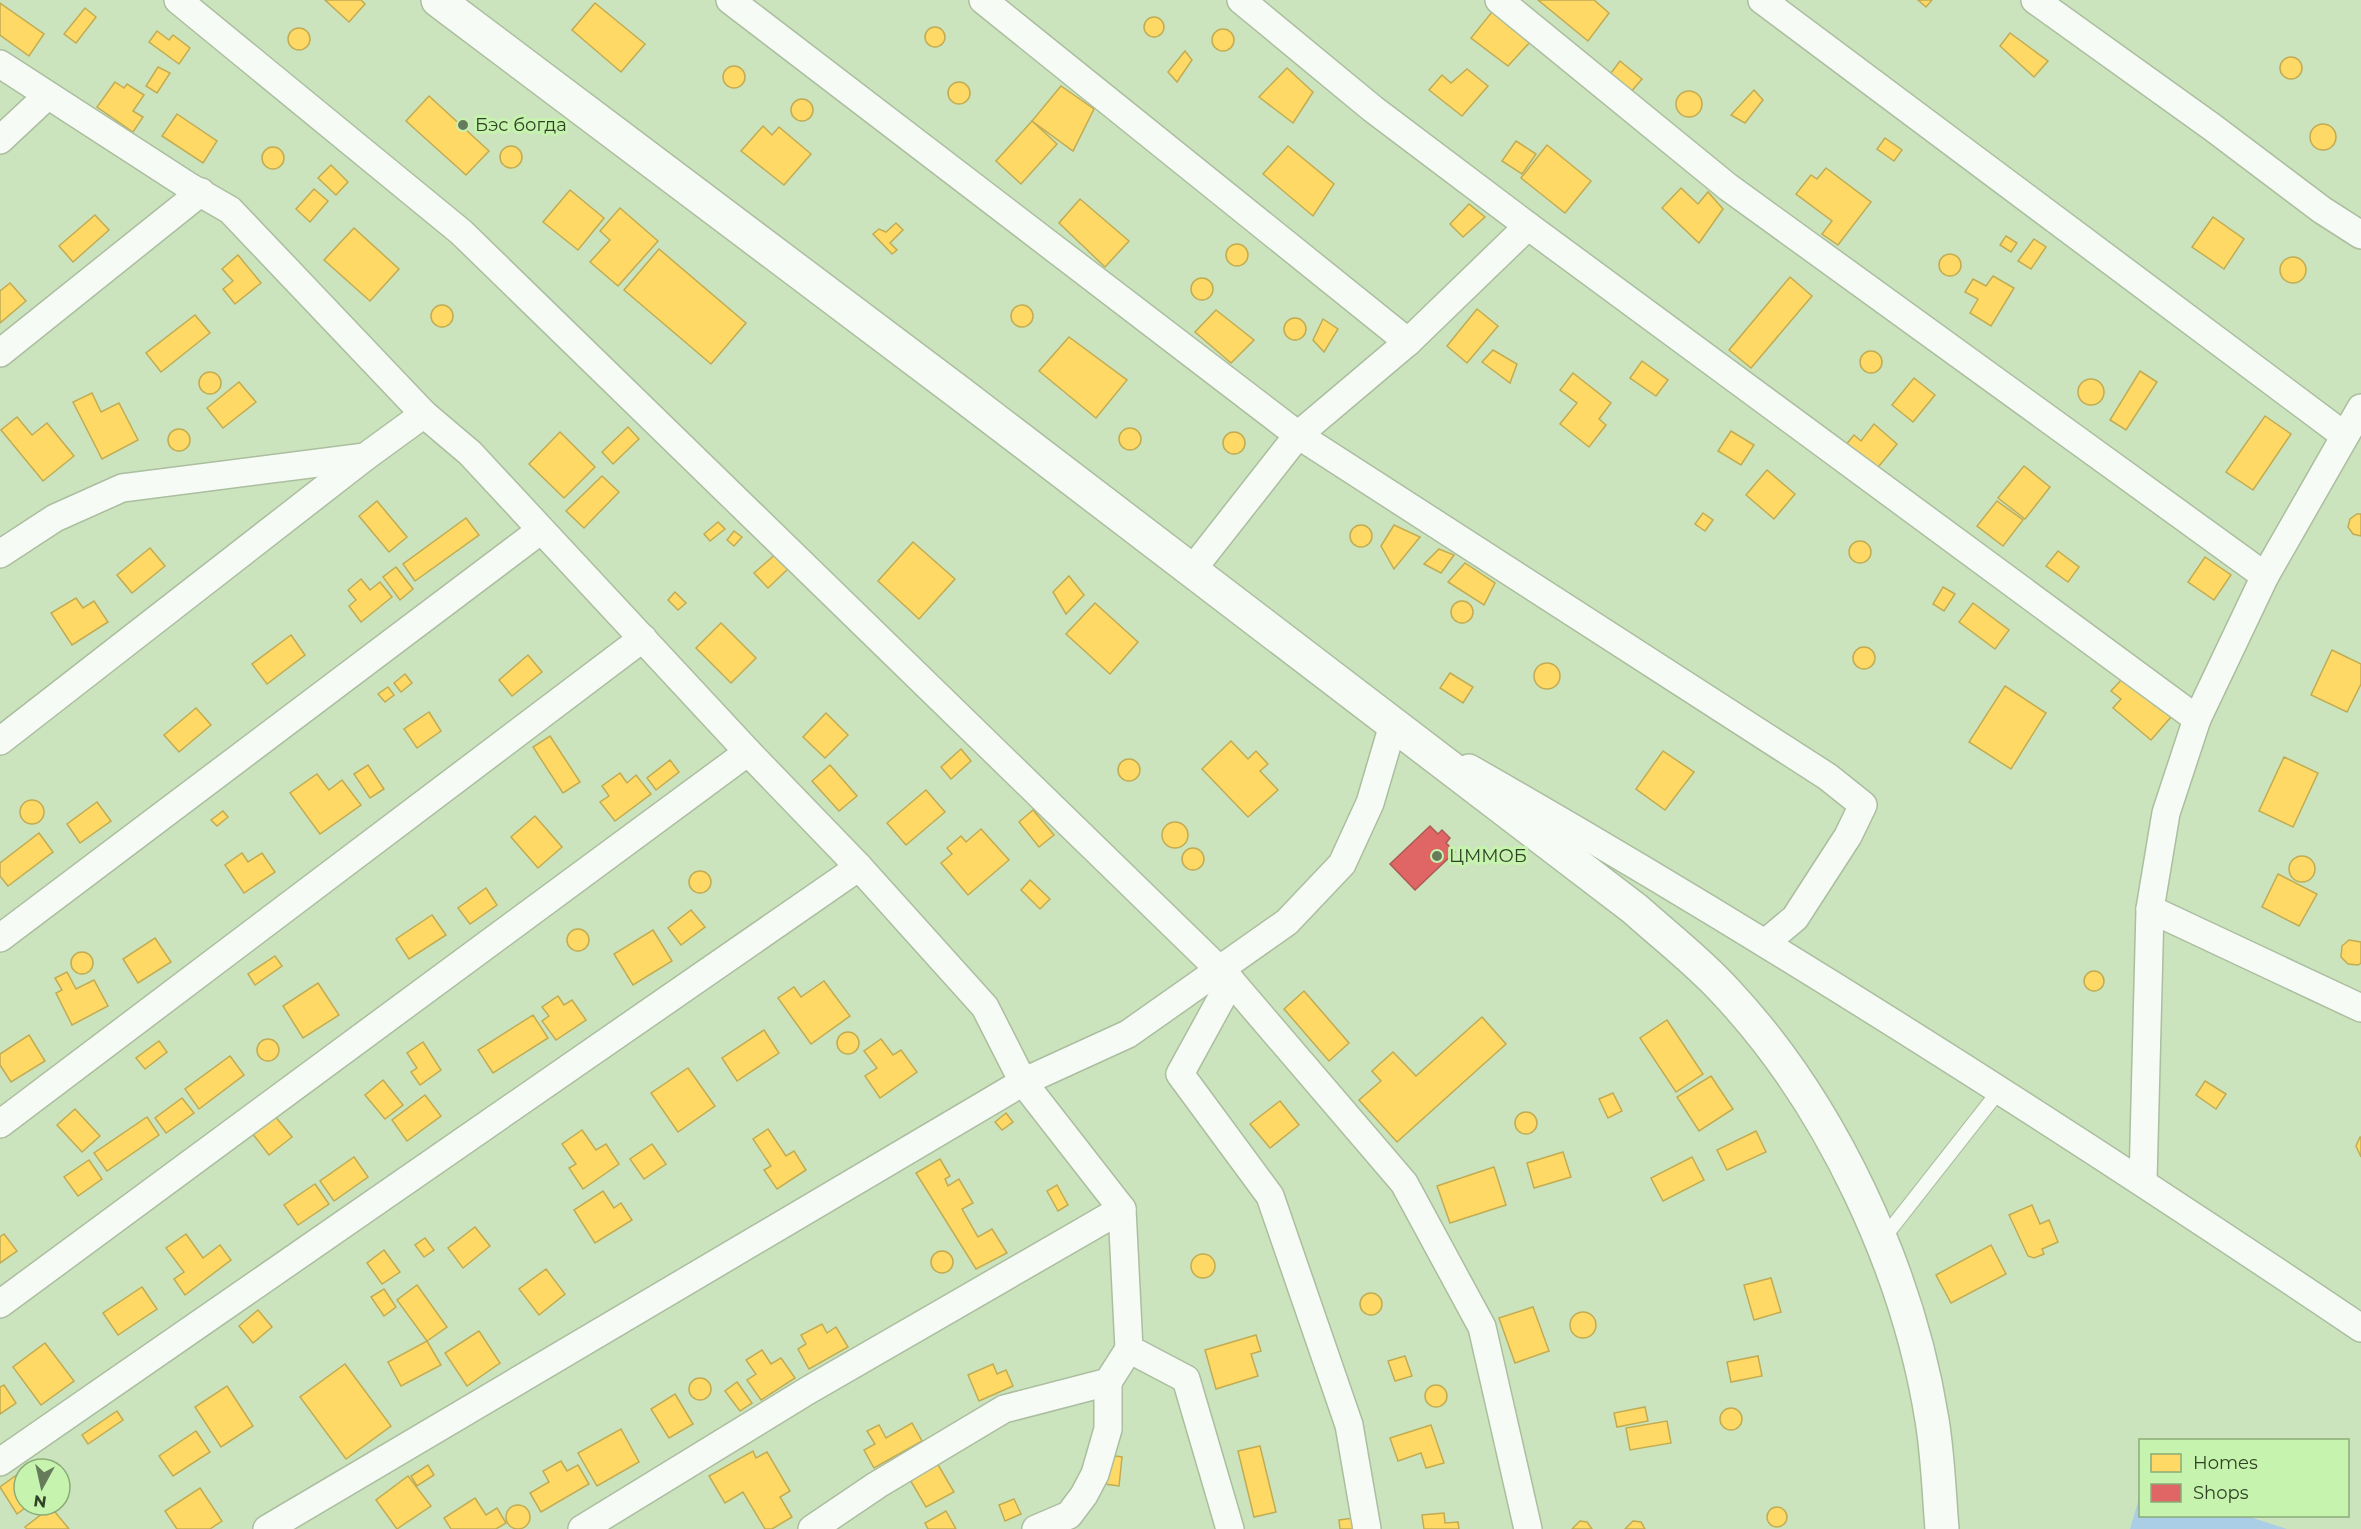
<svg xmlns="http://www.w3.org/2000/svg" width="2361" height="1529" font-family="Montserrat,sans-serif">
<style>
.water{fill:#abcee7}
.homes{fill:#ffd966;stroke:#c1ac53;stroke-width:1.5}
.shops{fill:#e06666;stroke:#ab5b53;stroke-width:1.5}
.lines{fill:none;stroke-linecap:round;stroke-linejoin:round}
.lane-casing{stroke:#abbea0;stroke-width:16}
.street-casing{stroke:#abbea0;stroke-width:30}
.secondary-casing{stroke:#abbea0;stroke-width:36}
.lane{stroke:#f7fbf5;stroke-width:14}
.street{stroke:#f7fbf5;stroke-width:27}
.secondary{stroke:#f7fbf5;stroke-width:33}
.poi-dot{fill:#667b5b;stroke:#c6f3ae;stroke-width:2}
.labels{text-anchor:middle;stroke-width:6;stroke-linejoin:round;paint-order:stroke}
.poi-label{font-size:18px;fill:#304226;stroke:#c6f3ae;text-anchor:start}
</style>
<rect width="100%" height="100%" fill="#cbe4bd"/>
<!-- water -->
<path class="water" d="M2140 1495V1516H2247L2287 1529H2130Z"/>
<!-- homes -->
<g class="homes">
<path d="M325 0H361L365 4 349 22Z"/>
<path d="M1538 0H1594L1609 13 1588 41Z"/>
<path d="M1918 0H1932L1926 7Z"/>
<path d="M0 3 44 34 29 56 0 35Z"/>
<path d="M595 3 645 44 621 72 572 30Z"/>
<path d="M85 8 96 17 76 43 64 34Z"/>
<path d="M1492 12 1531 41 1508 66 1471 38Z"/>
<circle cx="1154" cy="27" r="10"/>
<circle cx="935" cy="37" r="10"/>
<circle cx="299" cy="39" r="11"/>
<circle cx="1223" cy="40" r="11"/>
<path d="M157 31 169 40 173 35 190 48 179 64 149 42Z"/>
<path d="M2010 33 2048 61 2034 77 2000 46Z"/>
<path d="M1185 51 1192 60 1177 82 1168 72Z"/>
<circle cx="2291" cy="68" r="11"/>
<path d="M1620 61 1642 79 1629 94 1608 77Z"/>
<circle cx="734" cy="77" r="11"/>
<path d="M158 67 170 73 157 93 146 86Z"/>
<path d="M1287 68 1313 92 1293 123 1259 97Z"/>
<path d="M1467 69 1488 86 1462 116 1429 90 1442 75 1451 83Z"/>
<path d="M115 82 124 88 127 84 144 95 133 111 143 117 133 132 97 107Z"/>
<circle cx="959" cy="93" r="11"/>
<path d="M1061 86 1094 109 1073 151 1032 121Z"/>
<path d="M1754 90 1763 100 1745 123 1731 115Z"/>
<circle cx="1689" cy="104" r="13"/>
<path d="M429 96 489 151 466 175 406 121Z"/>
<circle cx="802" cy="110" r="11"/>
<path d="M177 114 217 141 203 163 162 136Z"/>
<path d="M1032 121 1057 144 1021 184 996 161Z"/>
<circle cx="2323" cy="137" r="13"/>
<path d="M763 126 772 135 779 127 811 154 784 185 741 151Z"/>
<path d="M1885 138 1902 150 1894 161 1877 149Z"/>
<path d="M1516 141 1536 154 1522 174 1502 161Z"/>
<path d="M1547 145 1591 181 1565 213 1521 178Z"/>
<path d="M1288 146 1334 184 1313 216 1263 174Z"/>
<circle cx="511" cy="157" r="11"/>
<circle cx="273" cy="158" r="11"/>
<path d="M331 165 348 182 336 195 318 178Z"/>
<path d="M1826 168 1871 202 1838 245 1822 234 1832 221 1796 194 1811 175 1817 179Z"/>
<path d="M1681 188 1698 204 1708 192 1723 209 1699 243 1662 208Z"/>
<path d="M314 189 328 201 310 222 296 209Z"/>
<path d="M570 190 604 218 578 250 543 222Z"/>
<path d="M1080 199 1129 241 1105 267 1059 223Z"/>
<path d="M1469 204 1485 217 1463 237 1450 224Z"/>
<path d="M620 208 658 241 618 286 590 262 610 240 600 231Z"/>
<path d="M95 215 109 230 73 262 59 246Z"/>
<path d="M2213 217 2244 239 2224 269 2192 247Z"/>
<path d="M896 223 903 230 890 243 897 250 892 254 873 234 879 229 886 232Z"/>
<path d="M354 228 399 269 370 301 324 260Z"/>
<path d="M2006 236 2017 243 2011 252 2000 245Z"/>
<path d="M2034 239 2046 247 2031 269 2018 261Z"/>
<circle cx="1237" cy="255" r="11"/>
<path d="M659 249 746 323 711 364 624 290Z"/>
<circle cx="1950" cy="265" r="11"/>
<path d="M238 255 261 283 235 304 223 289 233 281 222 269Z"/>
<circle cx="2293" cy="270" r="13"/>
<path d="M1993 276 2014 288 1991 326 1970 313 1978 299 1965 292 1973 279 1986 286Z"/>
<path d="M1790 277 1812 296 1751 368 1729 350Z"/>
<circle cx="1202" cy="289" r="11"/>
<path d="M10 283 26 301 0 323V291Z"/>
<circle cx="442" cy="316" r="11"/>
<circle cx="1022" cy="316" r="11"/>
<path d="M1477 309 1498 326 1467 363 1447 346Z"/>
<path d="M1216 310 1254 340 1231 363 1195 332Z"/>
<path d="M195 315 210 333 161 372 146 353Z"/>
<circle cx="1295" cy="329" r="11"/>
<path d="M1323 319 1338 329 1324 352 1313 340Z"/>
<path d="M1069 337 1127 380 1096 418 1039 371Z"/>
<path d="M1493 350 1517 364 1510 383 1482 362Z"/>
<circle cx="1871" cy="362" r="11"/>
<path d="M1642 361 1668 380 1656 396 1630 378Z"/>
<path d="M2140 371 2157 382 2126 430 2110 420Z"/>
<circle cx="210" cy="383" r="11"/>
<path d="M1573 373 1611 403 1599 419 1606 425 1589 447 1560 424 1577 403 1560 390Z"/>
<path d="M1914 378 1935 395 1913 422 1892 405Z"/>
<circle cx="2091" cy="392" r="13"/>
<path d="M239 382 256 402 223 428 207 408Z"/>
<path d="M92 393 101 412 119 403 138 440 102 459 73 402Z"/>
<path d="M2265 416 2291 434 2253 490 2226 472Z"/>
<path d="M17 417 32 435 47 423 74 456 43 481 1 430Z"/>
<path d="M1874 424 1897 444 1875 471 1845 446 1854 435 1861 441Z"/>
<path d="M628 427 639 439 613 464 602 452Z"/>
<circle cx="1130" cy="439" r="11"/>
<circle cx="179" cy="440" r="11"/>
<path d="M1731 431 1754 445 1741 465 1718 451Z"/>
<path d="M560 432 595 467 564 498 529 464Z"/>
<circle cx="1234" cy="443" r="11"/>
<path d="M2024 466 2050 487 2025 519 1998 498Z"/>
<path d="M1767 470 1795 494 1774 519 1746 495Z"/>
<path d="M602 476 619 492 584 528 566 511Z"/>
<path d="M377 501 407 537 389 552 359 516Z"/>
<path d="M1997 501 2023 520 2003 546 1977 526Z"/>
<path d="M1703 513 1713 520 1705 531 1695 524Z"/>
<path d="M2357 514H2361V536L2353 534 2348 527 2350 519Z"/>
<path d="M466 518 479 535 415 581 403 564Z"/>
<path d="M718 522 725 529 710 541 704 534Z"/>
<path d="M1394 525 1420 537 1394 569 1381 546Z"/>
<circle cx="1361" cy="536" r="11"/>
<path d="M734 531 742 537 734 546 727 540Z"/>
<circle cx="1860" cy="552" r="11"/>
<path d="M913 542 955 579 919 619 878 581Z"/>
<path d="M150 548 165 566 132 593 117 575Z"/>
<path d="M1439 549 1454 555 1441 573 1424 564Z"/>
<path d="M2058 551 2079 567 2068 582 2046 566Z"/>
<path d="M777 553 790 567 768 588 754 573Z"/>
<path d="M2205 557 2231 575 2214 600 2188 582Z"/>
<path d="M1465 563 1495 583 1484 605 1448 582Z"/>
<path d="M396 567 413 589 400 600 383 577Z"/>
<path d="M1069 576 1084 595 1066 614 1053 592Z"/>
<path d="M361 579 370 590 380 582 392 597 361 622 349 606 356 600 348 590Z"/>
<path d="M1943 587 1955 594 1944 611 1933 604Z"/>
<path d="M675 592 686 603 678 610 668 600Z"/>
<path d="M76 598 83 608 94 601 108 622 72 645 51 613Z"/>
<circle cx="1462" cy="612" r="11"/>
<path d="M1095 603 1138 642 1110 674 1066 634Z"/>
<path d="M1973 603 2009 630 1995 649 1959 622Z"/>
<path d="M721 623 756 658 731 683 696 648Z"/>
<path d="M291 635 305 655 267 684 252 664Z"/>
<circle cx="1864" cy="658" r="11"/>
<path d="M2332 650 2361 664V684L2347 712 2311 695Z"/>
<path d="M528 655 542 672 512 696 499 680Z"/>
<circle cx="1547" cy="676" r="13"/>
<path d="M1450 673 1473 687 1463 703 1440 688Z"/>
<path d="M405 674 412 683 401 692 394 683Z"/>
<path d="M2124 677 2171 717 2151 740 2113 708 2121 699 2111 691Z"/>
<path d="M2005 686 2046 713 2011 769 1969 742Z"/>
<path d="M388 687 394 695 385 702 378 694Z"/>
<path d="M196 708 211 725 179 752 164 735Z"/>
<path d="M429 712 441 731 417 748 404 729Z"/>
<path d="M826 713 848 735 825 758 803 737Z"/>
<path d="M550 736 580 782 563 793 533 747Z"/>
<path d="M1231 741 1248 759 1256 751 1268 764 1260 771 1278 790 1248 817 1202 769Z"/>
<path d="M961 749 971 761 951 779 941 767Z"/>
<path d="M1663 751 1694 772 1665 810 1636 789Z"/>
<path d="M2284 757 2318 773 2293 827 2259 811Z"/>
<circle cx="1129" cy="770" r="11"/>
<path d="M670 760 679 772 656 790 647 778Z"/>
<path d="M368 765 384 789 370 798 354 774Z"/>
<path d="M830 765 857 796 839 811 812 781Z"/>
<path d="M620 773 627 783 636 775 651 794 615 821 600 802 609 796 602 786Z"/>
<path d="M317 774 329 790 342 780 361 805 320 834 290 793Z"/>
<path d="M926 790 945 812 906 845 887 823Z"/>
<circle cx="32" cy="812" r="12"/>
<path d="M97 802 111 821 80 843 67 824Z"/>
<path d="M1033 810 1054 835 1039 847 1019 822Z"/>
<path d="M223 811 228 817 217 826 211 820Z"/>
<path d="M535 816 562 847 538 868 511 837Z"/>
<circle cx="1175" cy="835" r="13"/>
<path d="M981 829 1009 860 968 895 941 863 952 854 947 848 961 836 966 842Z"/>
<path d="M39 833 53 852 8 886 0 876V863Z"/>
<circle cx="1193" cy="859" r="11"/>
<path d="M242 853 248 862 262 853 275 872 244 893 225 865Z"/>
<circle cx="2302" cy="869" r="13"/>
<circle cx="700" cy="882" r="11"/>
<path d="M2278 874 2317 894 2299 926 2262 907Z"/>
<path d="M1030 880 1050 899 1040 909 1021 890Z"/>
<path d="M486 888 497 905 470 924 458 908Z"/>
<path d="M691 910 705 927 681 945 668 928Z"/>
<path d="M432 915 446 935 409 959 396 939Z"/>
<circle cx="578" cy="940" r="11"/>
<path d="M653 930 672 961 633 985 614 954Z"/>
<path d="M155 938 171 962 138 983 123 959Z"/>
<path d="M2349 940 2361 942V963L2358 965 2348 964 2341 957 2342 946Z"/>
<circle cx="82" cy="963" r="11"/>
<path d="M275 956 282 966 255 985 248 974Z"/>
<circle cx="2094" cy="981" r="10"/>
<path d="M67 972 76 989 94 980 108 1006 72 1025 56 993 62 990 55 978Z"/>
<path d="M824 981 850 1016 811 1044 778 998 794 987 801 997Z"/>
<path d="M318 983 339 1015 303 1038 283 1006Z"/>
<path d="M1304 991 1349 1043 1329 1061 1284 1009Z"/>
<path d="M558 996 564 1005 572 1000 586 1020 556 1040 542 1021 549 1016 542 1007Z"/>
<path d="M533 1015 548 1038 493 1073 478 1050Z"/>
<path d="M1482 1017 1506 1044 1397 1142 1359 1100 1381 1081 1372 1071 1393 1052 1416 1076Z"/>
<path d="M1667 1020 1703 1074 1676 1092 1640 1038Z"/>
<path d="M764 1030 779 1053 737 1081 722 1058Z"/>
<circle cx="848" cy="1043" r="11"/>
<path d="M29 1035 45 1061 11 1082 0 1065V1054Z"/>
<path d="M881 1039 893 1055 901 1050 917 1072 880 1098 865 1076 877 1068 864 1051Z"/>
<circle cx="268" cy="1050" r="11"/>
<path d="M159 1041 167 1052 145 1069 136 1058Z"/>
<path d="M423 1042 441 1070 420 1085 411 1072 417 1068 407 1053Z"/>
<path d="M230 1056 244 1075 199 1109 185 1089Z"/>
<path d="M688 1068 715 1106 678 1132 651 1093Z"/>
<path d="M1711 1076 1733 1109 1699 1131 1677 1097Z"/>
<path d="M383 1080 403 1105 385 1119 365 1095Z"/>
<path d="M2205 1081 2226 1094 2216 1109 2196 1095Z"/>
<path d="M1613 1093 1622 1111 1608 1118 1599 1099Z"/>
<path d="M425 1095 441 1116 407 1141 392 1120Z"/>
<path d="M182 1098 194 1113 166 1133 155 1118Z"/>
<path d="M1280 1101 1299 1125 1270 1148 1250 1124Z"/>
<path d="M75 1109 100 1136 82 1152 57 1125Z"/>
<circle cx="1526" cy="1123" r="11"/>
<path d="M1006 1113 1013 1122 1002 1130 995 1122Z"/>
<path d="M274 1115 292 1137 269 1155 252 1133Z"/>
<path d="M147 1117 159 1135 107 1171 94 1153Z"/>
<path d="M768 1129 786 1156 794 1151 806 1170 777 1189 764 1170 771 1166 753 1139Z"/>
<path d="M582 1130 596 1150 606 1144 619 1164 583 1189 569 1168 576 1164 562 1144Z"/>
<path d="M1756 1131 1766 1152 1727 1170 1717 1150Z"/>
<path d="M2360 1137H2361V1157L2356 1146Z"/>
<path d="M652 1144 666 1164 644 1179 630 1159Z"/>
<path d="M1563 1152 1571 1177 1534 1188 1527 1163Z"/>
<path d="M354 1157 368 1177 334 1201 320 1181Z"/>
<path d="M1692 1157 1704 1180 1663 1201 1651 1178Z"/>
<path d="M940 1159 950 1176 945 1179 948 1186 959 1179 973 1203 962 1209 978 1237 992 1229 1007 1253 976 1269 916 1173Z"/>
<path d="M89 1160 102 1179 78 1196 64 1177Z"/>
<path d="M1494 1167 1506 1205 1450 1223 1437 1186Z"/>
<path d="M315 1184 329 1204 298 1225 284 1205Z"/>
<path d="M1057 1185 1068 1205 1058 1211 1047 1191Z"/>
<path d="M603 1191 614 1208 621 1203 632 1220 595 1243 574 1210Z"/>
<path d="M2032 1205 2040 1224 2049 1220 2058 1242 2042 1249 2044 1254 2034 1258 2028 1256 2009 1215Z"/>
<path d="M475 1227 490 1246 463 1268 448 1248Z"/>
<path d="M4 1234 17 1251 0 1263V1237Z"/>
<path d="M186 1234 203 1258 220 1245 231 1260 185 1295 174 1279 184 1272 166 1248Z"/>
<path d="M425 1238 434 1250 424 1257 415 1245Z"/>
<path d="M1991 1245 2006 1274 1951 1303 1936 1275Z"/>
<path d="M384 1250 400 1272 382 1284 367 1263Z"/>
<circle cx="942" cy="1262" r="11"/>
<circle cx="1203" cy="1266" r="12"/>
<path d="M546 1269 565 1294 539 1315 519 1289Z"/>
<path d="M1771 1278 1781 1312 1754 1320 1744 1285Z"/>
<path d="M417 1285 447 1327 427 1341 397 1300Z"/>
<path d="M142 1287 157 1309 118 1335 103 1313Z"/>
<path d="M384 1289 396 1307 384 1316 371 1297Z"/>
<circle cx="1371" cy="1304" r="11"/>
<path d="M1533 1307 1549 1351 1515 1363 1499 1318Z"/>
<path d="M258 1310 272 1327 253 1343 239 1326Z"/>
<circle cx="1583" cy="1325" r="13"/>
<path d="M822 1324 827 1333 836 1327 848 1347 809 1369 798 1349 806 1344 801 1335Z"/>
<path d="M479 1331 500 1363 467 1386 445 1353Z"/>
<path d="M1256 1335 1261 1351 1251 1354 1258 1376 1216 1389 1205 1350Z"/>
<path d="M427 1341 441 1365 401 1386 388 1362Z"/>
<path d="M45 1343 74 1381 41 1405 13 1367Z"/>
<path d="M762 1350 771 1364 781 1358 795 1378 761 1400 747 1380 756 1374 746 1360Z"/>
<path d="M1405 1356 1412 1376 1395 1381 1388 1361Z"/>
<path d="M1758 1356 1762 1376 1731 1382 1727 1362Z"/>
<path d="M345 1364 391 1426 346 1459 300 1397Z"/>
<path d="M993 1364 997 1374 1006 1370 1013 1386 979 1401 968 1375Z"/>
<circle cx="700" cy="1389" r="11"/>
<path d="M737 1382 752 1403 740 1411 725 1391Z"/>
<path d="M4 1385 16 1403 0 1414V1387Z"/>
<circle cx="1436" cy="1396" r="11"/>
<path d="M227 1386 253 1426 221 1447 195 1407Z"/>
<path d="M675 1394 693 1424 669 1438 651 1409Z"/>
<path d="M1645 1407 1648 1421 1617 1427 1614 1413Z"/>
<circle cx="1731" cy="1419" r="11"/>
<path d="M117 1411 123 1420 88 1444 82 1435Z"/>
<path d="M1667 1421 1671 1443 1630 1450 1626 1428Z"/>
<path d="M912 1423 922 1441 874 1468 864 1450 875 1444 867 1431 879 1425 886 1438Z"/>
<path d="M1431 1425 1444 1463 1426 1468 1421 1453 1398 1461 1390 1438Z"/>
<path d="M621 1429 639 1462 597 1486 578 1453Z"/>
<path d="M196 1431 210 1452 173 1476 159 1456Z"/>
<path d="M1260 1446 1276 1512 1254 1517 1238 1451Z"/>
<path d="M753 1451 756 1458 767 1452 790 1491 780 1497 792 1517 772 1529H765L743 1492 725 1503 709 1476Z"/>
<path d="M1108 1455 1122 1457 1119 1486 1105 1484Z"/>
<path d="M561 1461 567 1471 578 1465 589 1484 541 1512 530 1493 549 1482 543 1471Z"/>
<path d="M937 1463 954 1492 926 1507 909 1478Z"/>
<path d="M428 1465 434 1475 417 1486 411 1476Z"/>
<path d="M18 1474 24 1482V1505H29L17 1514 0 1487Z"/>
<path d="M408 1476 431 1506 397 1529 376 1500Z"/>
<path d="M200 1488 222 1521 210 1529H177L165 1511Z"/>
<path d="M475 1498 486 1515 497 1508 506 1523 496 1529H451L444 1518Z"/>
<path d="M1014 1499 1021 1514 1005 1521 999 1505Z"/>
<circle cx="518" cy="1517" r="12"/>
<circle cx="1777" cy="1517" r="10"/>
<path d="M51 1507 69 1529H27L25 1527Z"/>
<path d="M946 1511 956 1529H928L925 1523Z"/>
<path d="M1444 1513 1445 1523 1458 1522 1459 1529H1424L1422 1515Z"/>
<path d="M1354 1518 1356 1529H1340L1339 1520Z"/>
<path d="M1580 1521 1587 1522 1592 1529H1572Z"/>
<path d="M1633 1521 1641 1522 1645 1529H1625Z"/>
</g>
<!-- shops -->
<path class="shops" d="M1430 826 1438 834 1442 830 1450 838 1446 843 1455 852 1415 890 1390 864Z"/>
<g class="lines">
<!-- lane casing -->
<g class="lane-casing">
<path id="lane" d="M1882 1240 1999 1091"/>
</g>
<!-- street casing -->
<g class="street-casing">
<g id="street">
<path d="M178 0 461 232 1231 981 1404 1183 1482 1327 1528 1529"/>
<path d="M730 0 1298 435 1828 777 1863 805 1848 836 1795 918 1765 943"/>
<path d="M983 0 1408 342"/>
<path d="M1241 0 1373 109 1528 226 2197 719"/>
<path d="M1499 0 1728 187 2265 576"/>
<path d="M1762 0 2345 436"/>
<path d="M2035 0 2212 127 2322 210 2361 235"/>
<path d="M0 64 190 187 230 210 424 414 470 453 748 752 859 867 985 1007 1023 1082 1122 1209 1129 1349 1186 1379 1230 1529"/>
<path d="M0 140 47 96"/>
<path d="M0 353 201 192"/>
<path d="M0 554 55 518 122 488 365 457 424 414"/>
<path d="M1192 570 1298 435 1408 342 1528 226"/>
<path d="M0 741 365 457"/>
<path d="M1469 768C1774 942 2070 1132 2361 1328"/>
<path d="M2150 909 2361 1008"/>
<path d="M0 938 541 530"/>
<path d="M1231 981 1180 1074 1270 1196 1349 1425 1367 1529"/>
<path d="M0 1124 643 638"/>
<path d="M2143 1181 2150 909 2166 813 2197 719 2265 576 2361 408"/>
<path d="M0 1304 748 752"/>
<path d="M0 1462 859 867"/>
<path d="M267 1529 1023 1082 1128 1034 1287 922 1342 864 1370 803 1393 725 1410 734"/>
<path d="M582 1529 807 1391 1122 1209"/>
<path d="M812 1529 877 1485 1004 1409 1108 1382 1129 1349"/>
<path d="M1036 1529 1069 1515 1084 1495 1095 1474 1108 1429V1382"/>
</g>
</g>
<!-- secondary casing -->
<g class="secondary-casing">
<path id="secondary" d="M438 0 961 394 1635 909C1665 936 1699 962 1726 992 1831 1104 1908 1269 1932 1420 1938 1456 1939 1493 1942 1529"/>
</g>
<!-- lane -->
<use href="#lane" class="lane"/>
<!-- street -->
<use href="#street" class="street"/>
<!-- secondary -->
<use href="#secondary" class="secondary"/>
</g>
<!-- markers -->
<g class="poi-dot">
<circle cx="463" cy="125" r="6"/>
<circle cx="1437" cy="856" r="6"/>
</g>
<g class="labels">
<!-- poi labels -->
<g class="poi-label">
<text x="475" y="131">Бэс богда</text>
<text x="1449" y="862">ЦММОБ</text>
</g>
</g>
<!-- legend -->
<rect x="2139" y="1439" width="210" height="78" fill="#c6f3ae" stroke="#8aac78" stroke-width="1.5"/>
<rect x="2151" y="1454" width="30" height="18" fill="#ffd966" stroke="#8aac78" stroke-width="1.5"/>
<text x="2193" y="1469" font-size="18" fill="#304226">Homes</text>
<rect x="2151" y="1484" width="30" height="18" fill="#e06666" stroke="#8aac78" stroke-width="1.5"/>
<text x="2193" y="1499" font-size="18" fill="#304226">Shops</text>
<!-- north arrow -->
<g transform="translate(42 1487) rotate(188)"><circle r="28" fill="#c6f3ae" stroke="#8aac78" stroke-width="1.5"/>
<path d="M0-4.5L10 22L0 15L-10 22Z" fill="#667b5b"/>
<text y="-9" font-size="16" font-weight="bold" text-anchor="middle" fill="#304226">N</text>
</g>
</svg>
